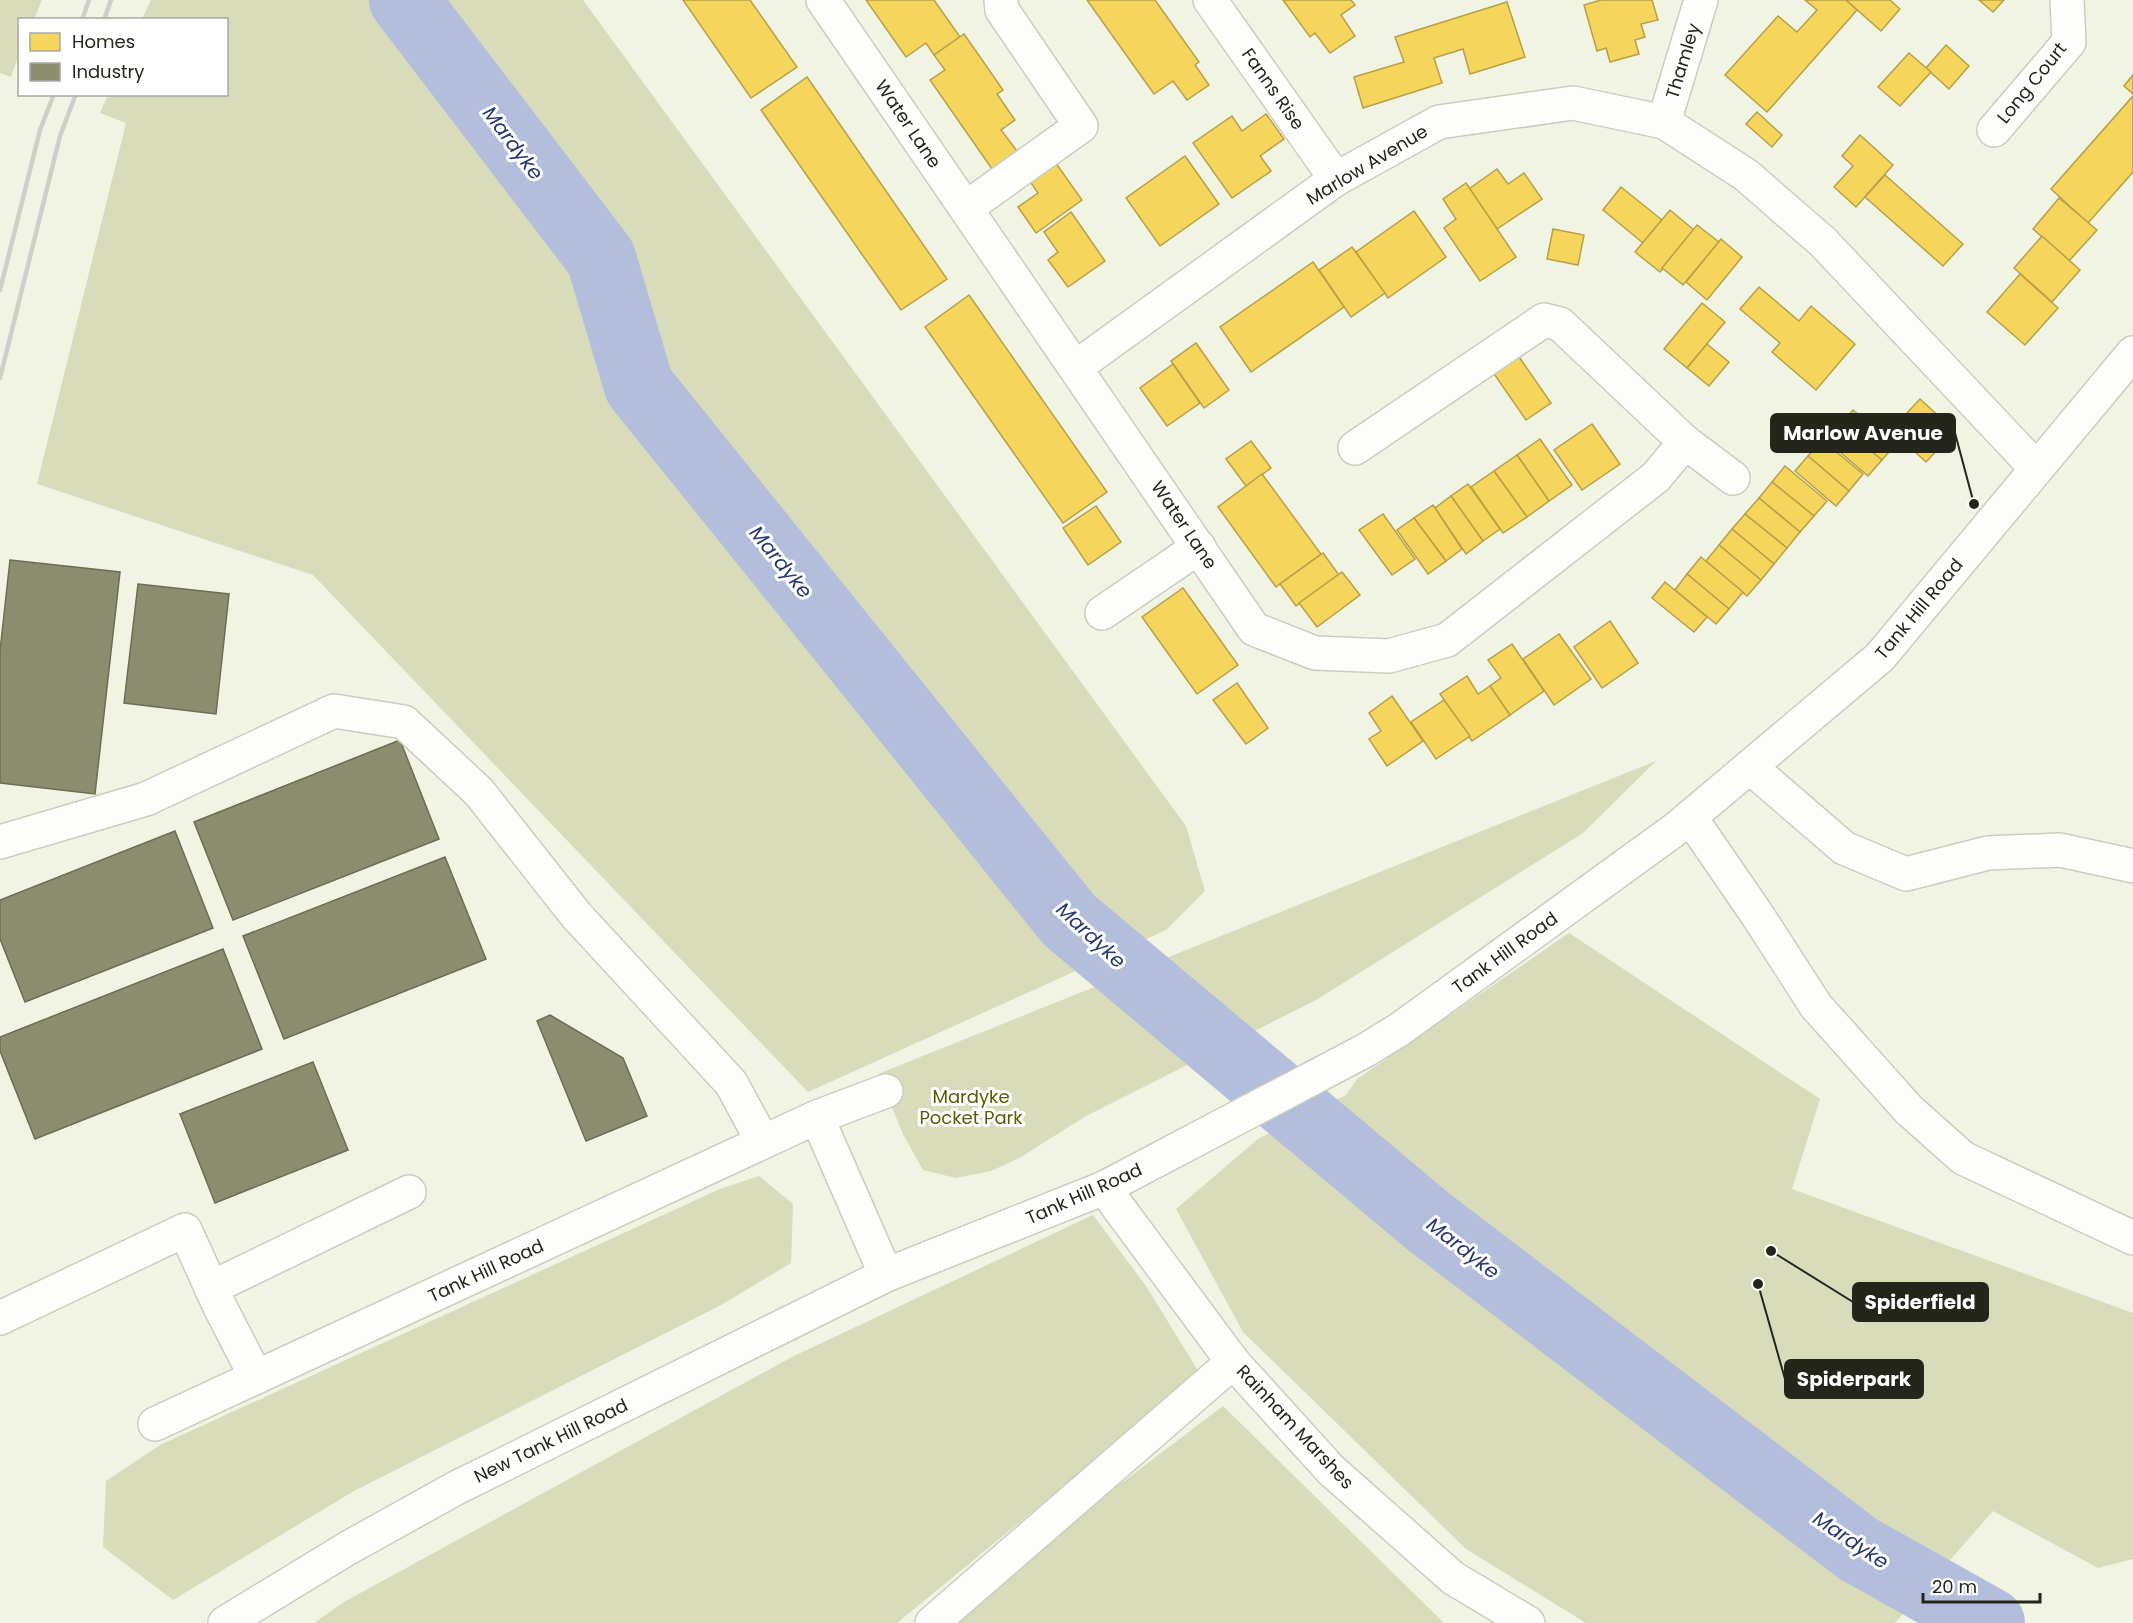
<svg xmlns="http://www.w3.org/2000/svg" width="2133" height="1623" font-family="Poppins,sans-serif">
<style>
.green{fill:#d8dcba}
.water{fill:#b2bedb}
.homes{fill:#f6d55c;stroke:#b7a048;stroke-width:1.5}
.industry{fill:#8c8c6e;stroke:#6d6d55;stroke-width:1.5}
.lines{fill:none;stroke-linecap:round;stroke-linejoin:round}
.river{stroke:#b2bedb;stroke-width:70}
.minor-casing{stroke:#cccdc1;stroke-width:36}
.minor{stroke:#fdfdfb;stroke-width:33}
.rail{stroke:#cecfca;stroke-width:4.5}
.labels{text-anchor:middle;stroke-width:6;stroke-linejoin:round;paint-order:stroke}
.street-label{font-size:18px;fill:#24261b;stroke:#fff}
.park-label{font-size:18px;fill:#585d01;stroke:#fff}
.water-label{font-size:20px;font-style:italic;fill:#283872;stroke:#fff}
.leader{fill:none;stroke:#24261b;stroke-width:2}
.callout-dot{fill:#24261b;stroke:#fff;stroke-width:2}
.callout{fill:#24261b;stroke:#24261b;stroke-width:2}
.callout-label{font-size:20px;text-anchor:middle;font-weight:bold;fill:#fff}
</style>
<rect width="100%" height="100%" fill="#f1f3e3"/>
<!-- green -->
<g class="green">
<path d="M0 0H42L34 19 20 20 19 55 11 77 0 73Z"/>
<path d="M151 0H583L1186 826 1205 891 1166 930 808 1092 313 575 37 484 126 123 100 113 108 95 226 94V20L142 19Z"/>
<path d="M1656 761 1583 833 1316 1000 1086 1116 1021 1157 991 1171 956 1178 923 1170 903 1134 878 1074Z"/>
<path d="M1569 933 1820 1099 1792 1189 2133 1313V1559L2098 1568 1993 1511 1895 1623H1586L1466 1549 1243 1332 1176 1209 1258 1139 1346 1095 1357 1079Z"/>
<path d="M759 1176 793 1204 791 1263 721 1305 354 1491 173 1600 103 1547 106 1481 160 1445 720 1189Z"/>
<path d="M1093 1215 1146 1286 1200 1374 897 1623H314L344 1602 792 1357Z"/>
<path d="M1223 1406 1444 1623H937Z"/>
</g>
<!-- water -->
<path class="water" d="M1971 1602 2014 1623H1954Z"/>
<!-- homes -->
<g class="homes">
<path d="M683 0H750L797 67 751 98Z"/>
<path d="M866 0H934L960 37 934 55 926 43 906 57Z"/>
<path d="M1087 0H1155L1199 62 1195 65 1209 85 1187 100 1173 81 1154 94Z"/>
<path d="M1283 0H1351L1355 5 1341 15 1355 36 1330 53 1315 33 1310 37Z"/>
<path d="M1601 0H1652L1658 20 1641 24 1645 37 1635 40 1639 54 1610 62 1606 48 1597 51 1584 5Z"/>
<path d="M1805 0H1846L1857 10 1767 112 1725 75 1778 16 1797 32 1817 10Z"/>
<path d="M1846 0H1890L1900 9 1881 31Z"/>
<path d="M1979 0H2004L1993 12Z"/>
<path d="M1507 2 1525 57 1470 74 1463 49 1434 58 1442 83 1363 108 1354 77 1404 62 1395 37Z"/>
<path d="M964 34 1003 90 997 94 1015 120 1001 130 1017 151 992 169 930 80 945 70 934 55Z"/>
<path d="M1946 45 1969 66 1949 89 1926 68Z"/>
<path d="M1909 53 1931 72 1900 106 1878 87Z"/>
<path d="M2133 75V94L2124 86Z"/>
<path d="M807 77 947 279 901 310 761 110Z"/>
<path d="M2133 96V172L2088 223 2051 189Z"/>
<path d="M1757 112 1782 135 1772 147 1746 124Z"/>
<path d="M1266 114 1284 139 1260 156 1271 171 1232 198 1193 143 1232 116 1242 131Z"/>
<path d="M1860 135 1893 165 1856 207 1834 187 1853 166 1842 156Z"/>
<path d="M1185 156 1219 204 1160 246 1126 198Z"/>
<path d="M1055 162 1082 200 1036 233 1018 207 1038 193 1029 180Z"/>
<path d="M1497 169 1508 184 1524 173 1542 199 1497 229 1469 189Z"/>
<path d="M1885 175 1963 244 1943 266 1865 197Z"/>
<path d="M1466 183 1516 257 1480 281 1444 228 1456 219 1443 199Z"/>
<path d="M1621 187 1662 220 1643 243 1603 210Z"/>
<path d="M2059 198 2097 230 2069 261 2033 229Z"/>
<path d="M1670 210 1694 230 1660 272 1635 252Z"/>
<path d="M1414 211 1446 257 1388 298 1356 252Z"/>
<path d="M1071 212 1105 261 1068 287 1048 260 1058 252 1044 232Z"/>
<path d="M1697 225 1719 242 1683 285 1662 268Z"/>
<path d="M1553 229 1584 235 1578 265 1547 259Z"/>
<path d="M2042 236 2080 270 2052 302 2014 268Z"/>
<path d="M1721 239 1742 257 1707 300 1686 282Z"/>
<path d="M1352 247 1385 293 1351 317 1319 270Z"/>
<path d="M1313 262 1344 307 1251 372 1220 327Z"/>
<path d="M2020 274 2058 308 2025 345 1987 312Z"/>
<path d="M1759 287 1799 321 1811 306 1855 344 1816 390 1772 352 1780 343 1740 309Z"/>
<path d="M969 295 1107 492 1063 523 925 327Z"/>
<path d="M1702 303 1725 322 1687 368 1664 349Z"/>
<path d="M1196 343 1229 390 1204 408 1171 361Z"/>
<path d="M1707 344 1729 362 1709 386 1687 368Z"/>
<path d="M1515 351 1551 403 1526 420 1490 368Z"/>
<path d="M1173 364 1200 403 1167 426 1140 388Z"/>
<path d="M1920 399 1955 431 1926 462 1891 430Z"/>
<path d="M1853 410 1895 445 1882 460 1840 426Z"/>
<path d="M1592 424 1620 464 1582 490 1554 450Z"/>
<path d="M1840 426 1882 460 1868 476 1827 441Z"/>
<path d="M1540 439 1572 485 1549 501 1517 455Z"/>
<path d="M1822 440 1863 474 1849 491 1808 456Z"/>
<path d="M1251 441 1271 468 1246 486 1226 459Z"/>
<path d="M1517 455 1549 501 1527 517 1494 471Z"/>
<path d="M1808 456 1849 491 1836 506 1795 471Z"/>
<path d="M1785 466 1827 501 1814 516 1772 482Z"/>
<path d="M1494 471 1527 517 1503 533 1471 487Z"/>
<path d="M1262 474 1321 554 1276 587 1218 507Z"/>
<path d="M1772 482 1814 516 1800 532 1759 498Z"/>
<path d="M1468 484 1500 529 1483 541 1451 496Z"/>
<path d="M1451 496 1483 541 1466 554 1435 508Z"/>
<path d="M1759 498 1800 532 1787 548 1745 514Z"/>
<path d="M1433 505 1462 549 1446 561 1414 518Z"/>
<path d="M1096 506 1121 542 1088 565 1063 528Z"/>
<path d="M1383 514 1415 559 1392 575 1359 530Z"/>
<path d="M1745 514 1787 548 1774 564 1732 529Z"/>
<path d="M1414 518 1446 561 1428 574 1397 530Z"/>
<path d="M1732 529 1774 564 1761 580 1719 545Z"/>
<path d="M1719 545 1761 580 1747 596 1706 561Z"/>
<path d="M1323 553 1339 575 1296 606 1280 584Z"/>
<path d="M1701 557 1743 592 1729 609 1687 574Z"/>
<path d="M1342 572 1360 595 1317 627 1299 603Z"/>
<path d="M1687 574 1729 609 1716 624 1675 590Z"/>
<path d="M1665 582 1707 617 1694 632 1652 598Z"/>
<path d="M1183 588 1238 665 1197 694 1142 617Z"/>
<path d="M1610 621 1638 663 1602 688 1574 647Z"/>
<path d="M1559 634 1591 679 1554 705 1523 659Z"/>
<path d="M1512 644 1544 691 1510 715 1490 686 1501 678 1488 660Z"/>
<path d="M1467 676 1478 694 1490 686 1510 715 1472 741 1440 694Z"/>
<path d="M1237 683 1268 728 1246 744 1213 700Z"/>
<path d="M1392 696 1423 741 1387 766 1369 739 1381 731 1369 713Z"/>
<path d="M1444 700 1470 736 1436 759 1411 722Z"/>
</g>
<!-- industry -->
<g class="industry">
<path d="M10 560 120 572 95 794 0 783V651Z"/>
<path d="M138 584 229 594 216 714 124 703Z"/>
<path d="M400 740 439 839 233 920 194 822Z"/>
<path d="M175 831 213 928 25 1002 0 939V900Z"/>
<path d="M445 857 486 959 284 1039 243 936Z"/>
<path d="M223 949 262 1049 35 1139 0 1051V1037Z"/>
<path d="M550 1015 623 1058 647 1116 586 1141 537 1021Z"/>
<path d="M313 1062 348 1150 215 1203 180 1114Z"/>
</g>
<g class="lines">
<!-- river -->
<path class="river" d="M404 0 601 258 639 386 1069 920 1429 1222 1858 1549 1990 1623"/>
<!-- minor casing -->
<g class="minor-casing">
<g id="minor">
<path d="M823 0 1254 629 1315 653 1389 656 1447 640 1656 477 1685 442"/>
<path d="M1210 0 1336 179"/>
<path d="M1664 122 1701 0"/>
<path d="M1994 130 2069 42 2067 0"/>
<path d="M966 208 1081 126 1002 10 1001 0"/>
<path d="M1076 367 1336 179 1439 122 1573 103 1664 122 1746 175 1823 242 2036 468"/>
<path d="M1355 448 1544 320 1560 324 1685 442 1733 478"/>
<path d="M1102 613 1199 547"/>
<path d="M1750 767 1844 848 1906 874 1988 853 2060 850 2133 866"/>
<path d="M1690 817 1758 916 1816 1006 1909 1110 1963 1158 2133 1238"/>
<path d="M0 842 146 799 334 711 404 722 479 792 576 915 731 1083 763 1142"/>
<path d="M817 1117 886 1275"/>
<path d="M1104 1188 1233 1362 1331 1470 1453 1578 1528 1623"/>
<path d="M211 1288 409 1192"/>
<path d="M0 1318 185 1230 220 1307 256 1377"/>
<path d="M155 1424 817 1117 886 1091"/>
<path d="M225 1623 348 1548 456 1488 886 1275 1104 1188 1366 1050 1400 1029 1677 828 1880 657 2133 353"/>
<path d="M932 1623 1233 1362"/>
</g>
</g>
<!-- minor -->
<use href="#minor" class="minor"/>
<!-- rail -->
<g class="rail">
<path d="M82 20 89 0"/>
<path d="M104 20 111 0"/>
<path d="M0 290 40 130 54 94"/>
<path d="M0 378 60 136 76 94"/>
</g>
</g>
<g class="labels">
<!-- street labels -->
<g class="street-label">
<text transform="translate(1683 61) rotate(-73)" y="6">Thamley</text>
<text transform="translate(2032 83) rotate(-51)" y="6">Long Court</text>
<text transform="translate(1273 89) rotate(55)" y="6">Fanns Rise</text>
<text transform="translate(908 124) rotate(56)" y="6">Water Lane</text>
<text transform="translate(1367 165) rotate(-31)" y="6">Marlow Avenue</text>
<text transform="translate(1184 525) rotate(56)" y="6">Water Lane</text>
<text transform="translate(1919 609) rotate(-50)" y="6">Tank Hill Road</text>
<text transform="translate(1505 953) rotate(-36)" y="6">Tank Hill Road</text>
<text transform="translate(1084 1194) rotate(-24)" y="6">Tank Hill Road</text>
<text transform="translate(486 1271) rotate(-25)" y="6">Tank Hill Road</text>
<text transform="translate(1295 1427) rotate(47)" y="6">Rainham Marshes</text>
<text transform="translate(551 1441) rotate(-26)" y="6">New Tank Hill Road</text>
</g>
<!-- park labels -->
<g class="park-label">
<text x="971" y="1103">Mardyke<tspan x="971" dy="21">Pocket Park</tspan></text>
</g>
<!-- water labels -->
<g class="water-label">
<text transform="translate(513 143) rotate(53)" y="7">Mardyke</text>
<text transform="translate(781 562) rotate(51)" y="7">Mardyke</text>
<text transform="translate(1091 935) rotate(43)" y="7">Mardyke</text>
<text transform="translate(1463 1248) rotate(38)" y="7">Mardyke</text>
<text transform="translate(1851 1540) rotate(34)" y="7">Mardyke</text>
</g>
</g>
<!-- callouts -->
<path class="leader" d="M1974 504L1955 433M1771 1251L1853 1302M1758 1284L1785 1379"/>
<g class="callout-dot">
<circle cx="1974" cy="504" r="6"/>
<circle cx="1771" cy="1251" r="6"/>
<circle cx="1758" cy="1284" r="6"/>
</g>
<g class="callout">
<rect x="1771" y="414" width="184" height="38" rx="6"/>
<rect x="1853" y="1283" width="135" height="38" rx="6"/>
<rect x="1785" y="1360" width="138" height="38" rx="6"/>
</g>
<g class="callout-label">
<text x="1863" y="440">Marlow Avenue</text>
<text x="1920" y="1309">Spiderfield</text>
<text x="1854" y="1386">Spiderpark</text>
</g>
<!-- legend -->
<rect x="18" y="18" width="210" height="78" fill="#ffffff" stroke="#a7a8a4" stroke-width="1.5"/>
<rect x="30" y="33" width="30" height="18" fill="#f6d55c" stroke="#a7a8a4" stroke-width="1.5"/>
<text x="72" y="48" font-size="18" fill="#24261b">Homes</text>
<rect x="30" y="63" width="30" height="18" fill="#8c8c6e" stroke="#a7a8a4" stroke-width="1.5"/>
<text x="72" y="78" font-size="18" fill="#24261b">Industry</text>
<!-- scale -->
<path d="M1923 1593v9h117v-9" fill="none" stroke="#24261b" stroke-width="3"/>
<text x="1932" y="1593" font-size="18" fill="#24261b" stroke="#ffffff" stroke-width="4.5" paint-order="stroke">20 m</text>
</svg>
